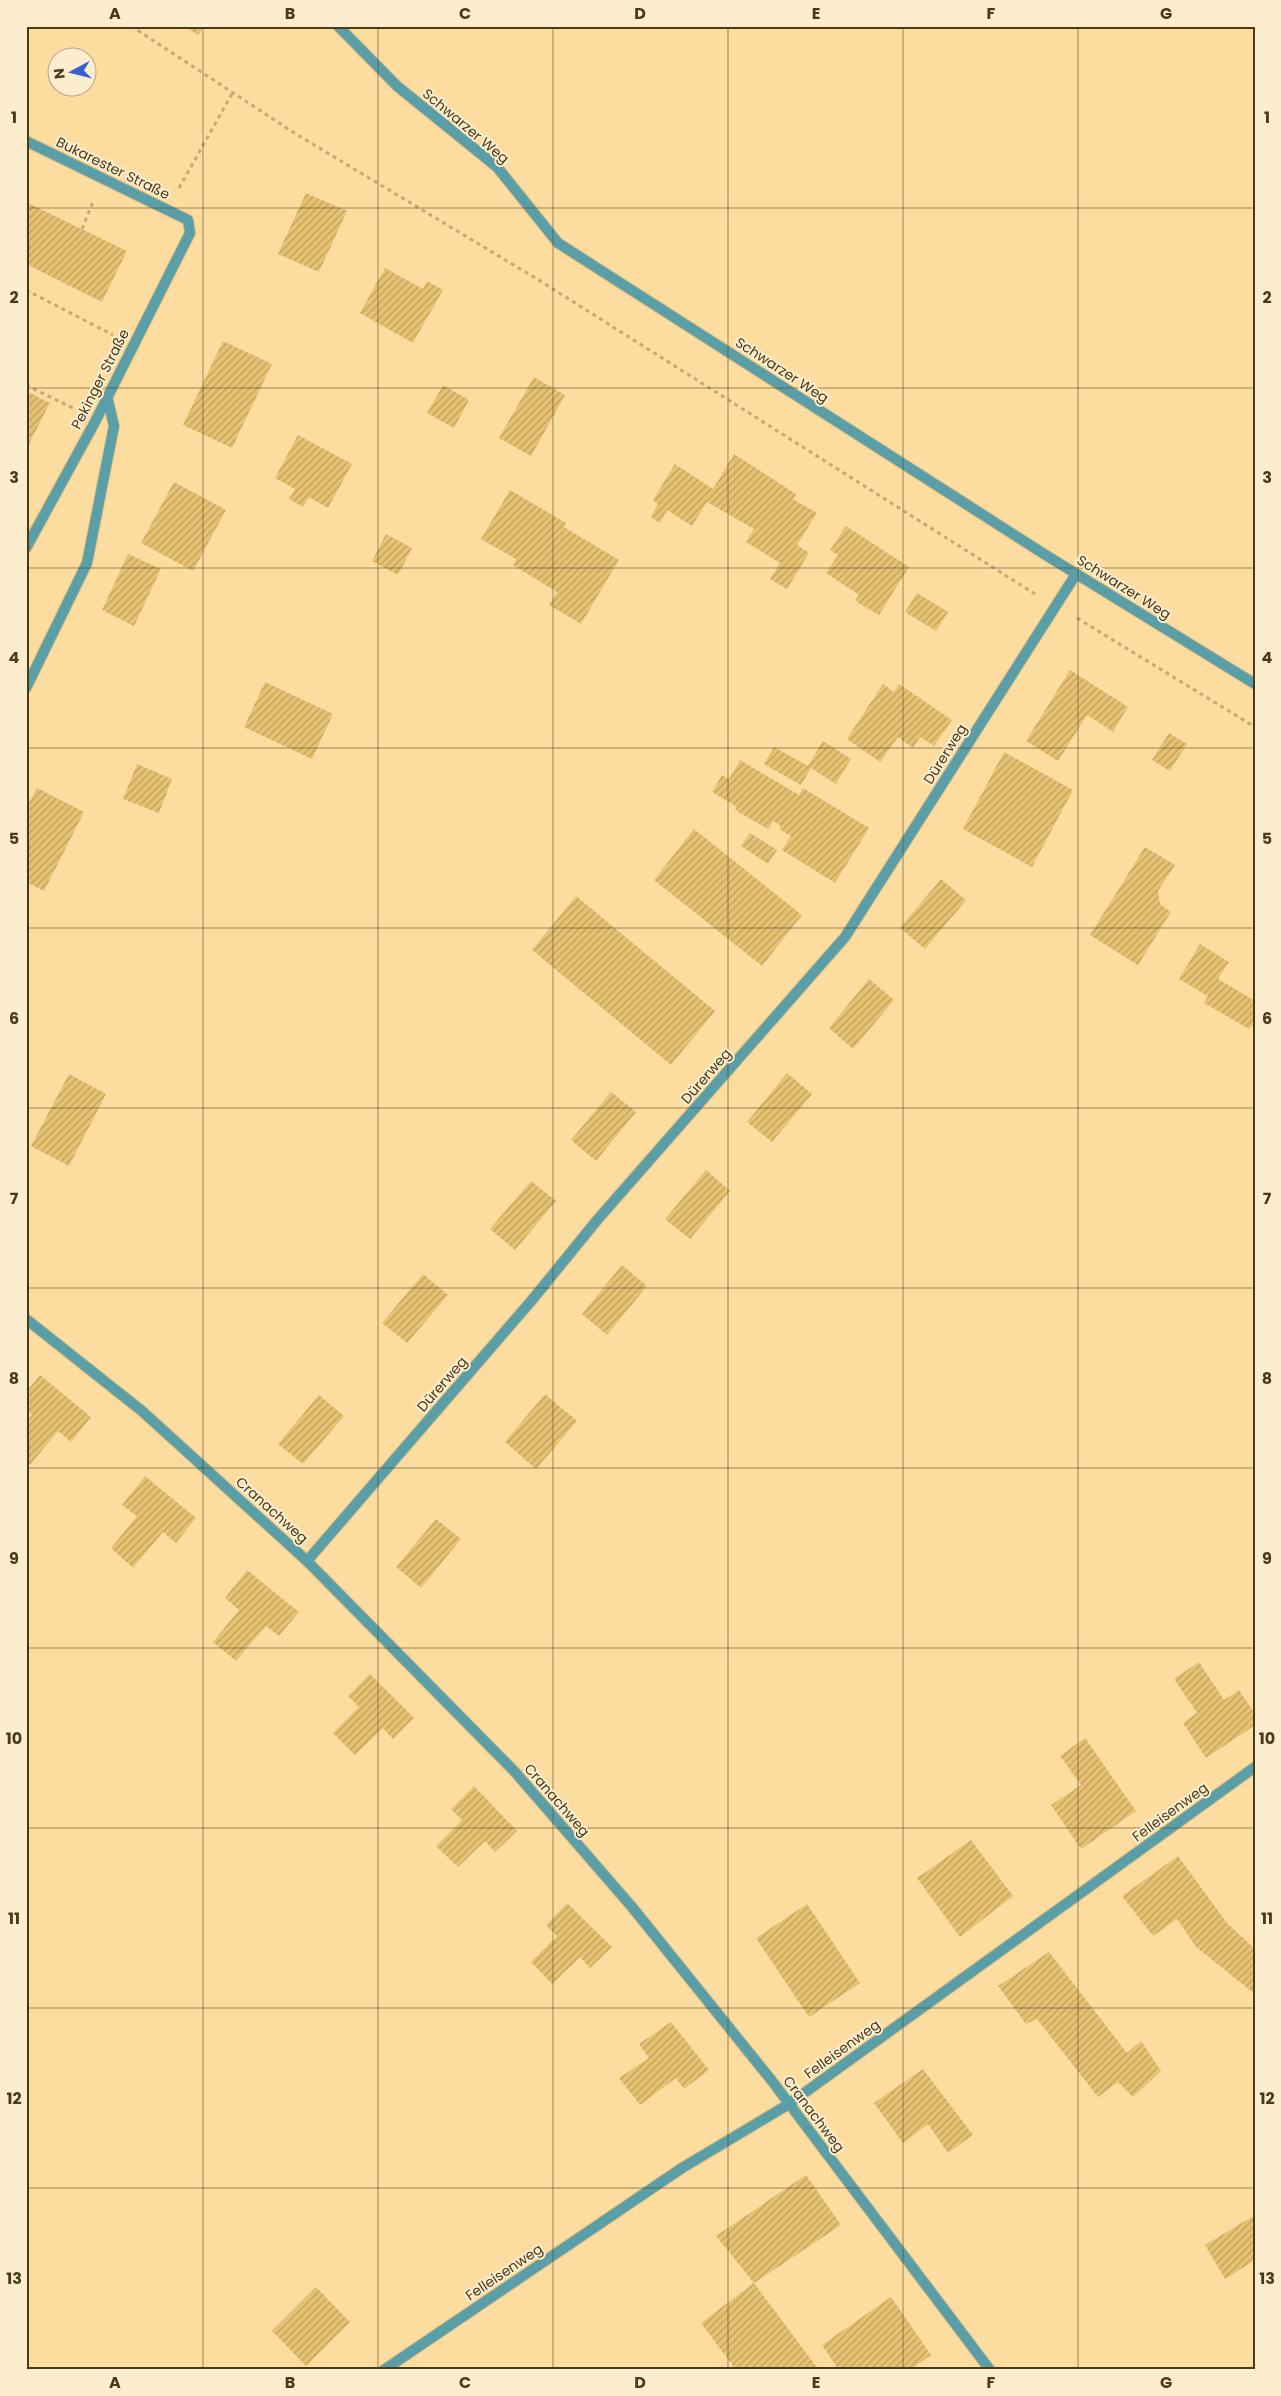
<svg xmlns="http://www.w3.org/2000/svg" width="1281" height="2396" font-family="Poppins,sans-serif">
<style>
.building{fill:url(#building-hatch)}
.lines{fill:none;stroke-linecap:round;stroke-linejoin:round}
.service-casing{stroke:#d8bc84;stroke-width:12}
.minor-casing{stroke:#d8bc84;stroke-width:12}
.path{stroke:#c4aa75;stroke-width:3;stroke-dasharray:4 4;stroke-linecap:butt}
.service{stroke:#5a9fa7;stroke-width:10}
.minor{stroke:#5a9fa7;stroke-width:10}
.grid{fill:none;stroke:#493a18;stroke-width:1;stroke-opacity:0.55}
.labels{text-anchor:middle;stroke-width:4;stroke-linejoin:round;paint-order:stroke}
.street-label{font-size:14px;fill:#493a18;stroke:#fcedce}
.neatline{fill:none;stroke:#493a18;stroke-width:2}
.grid-label{font-size:16px;text-anchor:middle;font-weight:bold;fill:#493a18}
</style>
<defs>
<pattern id="building-hatch" width="6" height="6" patternUnits="userSpaceOnUse" patternTransform="scale(1.25)"><rect width="6" height="6" fill="#e7c272"/><path d="M-1 1l2-2M0 6l6-6M5 7l2-2" fill="none" stroke="#bd9f5d"/></pattern>
</defs>
<rect width="100%" height="100%" fill="#fcdd9f"/>
<!-- building -->
<g class="building">
<path d="M184 26H204L198 35Z"/>
<path d="M306 193 347 211 319 272 278 254Z"/>
<path d="M26 202 127 251 102 302 26 264Z"/>
<path d="M385 268 423 289 427 281 443 290 413 343 360 313Z"/>
<path d="M223 341 272 364 232 448 183 425Z"/>
<path d="M534 377 565 395 531 456 499 438Z"/>
<path d="M443 385 469 400 454 428 427 413Z"/>
<path d="M26 391 50 403 26 450Z"/>
<path d="M298 435 352 464 328 508 309 497 303 507 289 499 295 489 275 478Z"/>
<path d="M734 454 796 494 793 499 817 513 797 545 809 553 787 589 770 579 780 563 746 542 754 529 707 502 692 526 667 510 660 523 651 517 658 504 653 500 675 464 713 489Z"/>
<path d="M174 482 226 510 193 571 141 543Z"/>
<path d="M510 490 566 523 564 527 619 560 581 624 549 605 557 592 513 565 516 559 481 539Z"/>
<path d="M846 526 909 567 879 615 855 601 859 595 826 573 838 555 830 550Z"/>
<path d="M386 534 412 548 398 575 372 561Z"/>
<path d="M128 554 161 569 134 626 102 610Z"/>
<path d="M917 593 948 612 936 631 905 612Z"/>
<path d="M1070 670 1128 707 1113 732 1087 715 1058 761 1026 741Z"/>
<path d="M265 682 333 714 312 759 244 727Z"/>
<path d="M883 684 894 692 899 684 952 720 934 746 920 737 913 748 898 737 880 762 847 739Z"/>
<path d="M1169 733 1187 744 1170 771 1152 760Z"/>
<path d="M823 741 851 759 836 784 811 768 801 785 764 764 774 747 808 766Z"/>
<path d="M1004 752 1073 790 1032 867 963 829Z"/>
<path d="M740 760 799 795 803 788 869 828 835 883 782 850 791 836 779 829 781 826 773 821 768 829 735 810 737 807 712 792 722 775 729 779Z"/>
<path d="M137 764 172 779 159 813 123 799Z"/>
<path d="M37 788 84 812 44 891 26 882V808Z"/>
<path d="M694 829 802 915 762 966 654 880Z"/>
<path d="M750 833 777 850 768 864 741 846Z"/>
<path d="M1145 847 1175 865 1158 891 1160 904 1171 912 1138 965 1090 935Z"/>
<path d="M941 879 966 900 925 949 900 928Z"/>
<path d="M576 896 715 1011 671 1065 532 950Z"/>
<path d="M1200 944 1229 962 1218 979 1255 1001V1028L1252 1026 1249 1029 1204 1003 1208 996 1179 979Z"/>
<path d="M869 979 894 1000 853 1049 829 1028Z"/>
<path d="M787 1073 812 1094 772 1142 747 1122Z"/>
<path d="M69 1074 106 1094 69 1166 31 1146Z"/>
<path d="M611 1092 636 1112 596 1161 571 1140Z"/>
<path d="M706 1170 730 1191 690 1239 665 1219Z"/>
<path d="M531 1181 556 1201 515 1250 490 1229Z"/>
<path d="M622 1265 647 1286 607 1335 582 1314Z"/>
<path d="M423 1274 448 1295 407 1343 382 1323Z"/>
<path d="M40 1375 91 1417 71 1442 58 1431 29 1466 26 1464V1422L32 1415 26 1410V1392Z"/>
<path d="M545 1394 577 1421 536 1469 505 1442Z"/>
<path d="M319 1395 344 1416 303 1464 278 1444Z"/>
<path d="M145 1476 196 1518 176 1543 163 1532 133 1568 111 1548 137 1516 122 1505Z"/>
<path d="M436 1519 461 1539 421 1588 396 1567Z"/>
<path d="M247 1570 299 1612 279 1636 266 1626 236 1661 213 1642 239 1610 225 1598Z"/>
<path d="M1199 1662 1224 1700 1239 1690 1255 1714V1725L1206 1758 1183 1723 1197 1713 1174 1679Z"/>
<path d="M370 1674 414 1718 393 1739 383 1728 355 1755 333 1733 359 1707 348 1696Z"/>
<path d="M1085 1738 1136 1811 1081 1849 1051 1805 1081 1785 1060 1756Z"/>
<path d="M474 1786 517 1831 495 1852 485 1841 458 1867 436 1846 462 1820 451 1809Z"/>
<path d="M971 1840 1013 1896 960 1937 917 1878Z"/>
<path d="M1178 1856 1227 1923 1255 1949V1994L1196 1947 1177 1919 1153 1936 1122 1896Z"/>
<path d="M567 1903 612 1947 590 1968 580 1957 552 1984 531 1962 557 1936 546 1925Z"/>
<path d="M807 1904 860 1983 809 2017 756 1938Z"/>
<path d="M1049 1952 1127 2053 1141 2041 1161 2071 1133 2097 1118 2082 1098 2097 1037 2019 1026 2024 998 1986Z"/>
<path d="M671 2022 709 2070 684 2089 676 2078 640 2105 619 2078 649 2058 639 2044Z"/>
<path d="M923 2069 973 2135 948 2153 928 2124 903 2143 874 2103Z"/>
<path d="M806 2175 841 2225 754 2283 819 2370H736L701 2323 754 2283 716 2236Z"/>
<path d="M1255 2215V2260L1225 2279 1205 2245Z"/>
<path d="M316 2287 350 2322 306 2366 272 2331Z"/>
<path d="M891 2297 931 2355 910 2370H839L822 2345Z"/>
</g>
<g class="lines">
<!-- service casing -->
<g class="service-casing">
<g id="service">
<path d="M338 26 397 86 497 167 558 243 1044 554 1255 684"/>
<path d="M26 688 87 563 114 426 107 396"/>
</g>
</g>
<!-- minor casing -->
<g class="minor-casing">
<g id="minor">
<path d="M26 141 188 220 190 233 96 420 26 548"/>
<path d="M26 1319 142 1411 307 1561 515 1772 632 1907 772 2081 990 2370"/>
<path d="M307 1561 532 1300 598 1219 845 937 1076 574"/>
<path d="M384 2370 682 2168 789 2104 1255 1767"/>
</g>
</g>
<!-- path -->
<g class="path">
<path d="M131 26 296 134 542 282 1035 594"/>
<path d="M179 188 233 92"/>
<path d="M82 229 93 202"/>
<path d="M26 290 113 335"/>
<path d="M26 385 75 409"/>
<path d="M1077 618 1255 727"/>
</g>
<!-- service -->
<use href="#service" class="service"/>
<!-- minor -->
<use href="#minor" class="minor"/>
</g>
<!-- grid -->
<path class="grid" d="M203 26V2370M378 26V2370M553 26V2370M728 26V2370M903 26V2370M1078 26V2370M26 208H1255M26 388H1255M26 568H1255M26 748H1255M26 928H1255M26 1108H1255M26 1288H1255M26 1468H1255M26 1648H1255M26 1828H1255M26 2008H1255M26 2188H1255"/>
<g class="labels">
<!-- street labels -->
<g class="street-label">
<text transform="translate(466 126) rotate(40)" y="5">Schwarzer Weg</text>
<text transform="translate(113 168) rotate(26)" y="5">Bukarester Straße</text>
<text transform="translate(782 370) rotate(33)" y="5">Schwarzer Weg</text>
<text transform="translate(100 379) rotate(-63)" y="5">Pekinger Straße</text>
<text transform="translate(1124 587) rotate(32)" y="5">Schwarzer Weg</text>
<text transform="translate(945 754) rotate(-58)" y="5">Dürerweg</text>
<text transform="translate(706 1076) rotate(-49)" y="5">Dürerweg</text>
<text transform="translate(442 1384) rotate(-49)" y="5">Dürerweg</text>
<text transform="translate(272 1510) rotate(42)" y="5">Cranachweg</text>
<text transform="translate(557 1800) rotate(49)" y="5">Cranachweg</text>
<text transform="translate(1170 1812) rotate(-36)" y="5">Felleisenweg</text>
<text transform="translate(842 2049) rotate(-36)" y="5">Felleisenweg</text>
<text transform="translate(814 2114) rotate(53)" y="5">Cranachweg</text>
<text transform="translate(504 2272) rotate(-34)" y="5">Felleisenweg</text>
</g>
</g>
<!-- border -->
<rect width="1281" height="2396" fill="none" stroke="#fcedce" stroke-width="55"/>
<!-- north arrow -->
<g transform="translate(72 72) rotate(263)"><circle r="24" fill="#fcedce" stroke="#b4a585"/>
<path d="M0-4L9 19L0 12L-9 19Z" fill="#3661d1"/>
<text y="-8" font-size="14" font-weight="bold" text-anchor="middle" fill="#493a18">N</text>
</g>
<rect x="28" y="28" width="1226" height="2340" class="neatline"/>
<g class="grid-label">
<text x="115" y="19">A</text>
<text x="290" y="19">B</text>
<text x="465" y="19">C</text>
<text x="640" y="19">D</text>
<text x="816" y="19">E</text>
<text x="991" y="19">F</text>
<text x="1166" y="19">G</text>
<text x="14" y="123">1</text>
<text x="1267" y="123">1</text>
<text x="14" y="303">2</text>
<text x="1267" y="303">2</text>
<text x="14" y="483">3</text>
<text x="1267" y="483">3</text>
<text x="14" y="663">4</text>
<text x="1267" y="663">4</text>
<text x="14" y="844">5</text>
<text x="1267" y="844">5</text>
<text x="14" y="1024">6</text>
<text x="1267" y="1024">6</text>
<text x="14" y="1204">7</text>
<text x="1267" y="1204">7</text>
<text x="14" y="1384">8</text>
<text x="1267" y="1384">8</text>
<text x="14" y="1564">9</text>
<text x="1267" y="1564">9</text>
<text x="14" y="1744">10</text>
<text x="1267" y="1744">10</text>
<text x="14" y="1924">11</text>
<text x="1267" y="1924">11</text>
<text x="14" y="2104">12</text>
<text x="1267" y="2104">12</text>
<text x="14" y="2284">13</text>
<text x="1267" y="2284">13</text>
<text x="115" y="2388">A</text>
<text x="290" y="2388">B</text>
<text x="465" y="2388">C</text>
<text x="640" y="2388">D</text>
<text x="816" y="2388">E</text>
<text x="991" y="2388">F</text>
<text x="1166" y="2388">G</text>
</g>
</svg>
